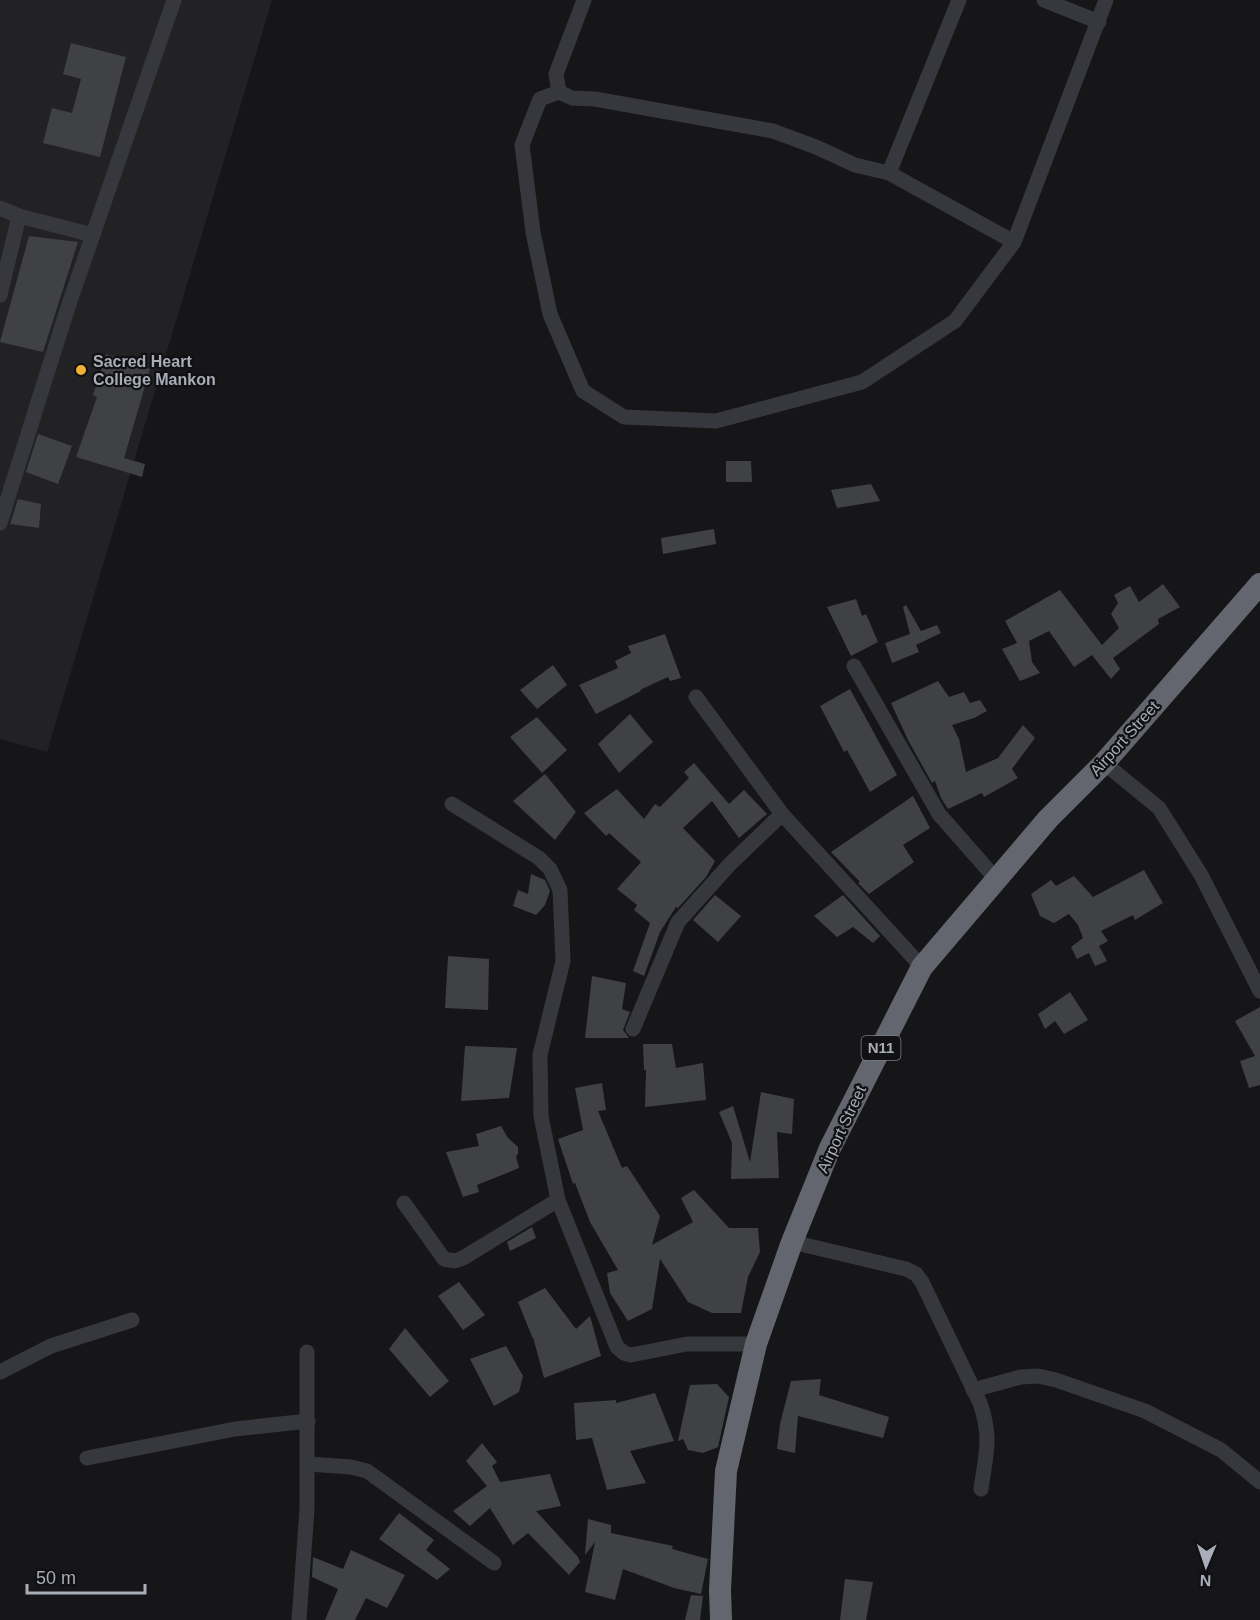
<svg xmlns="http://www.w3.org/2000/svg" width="1260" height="1620" font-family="Arial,sans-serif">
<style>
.built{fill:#222225}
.building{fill:#404145}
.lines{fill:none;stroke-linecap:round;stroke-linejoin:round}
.minor{stroke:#37383d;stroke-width:15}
.highway{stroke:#63666e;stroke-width:22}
.poi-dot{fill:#f2b134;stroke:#111113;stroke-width:2}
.labels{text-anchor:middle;stroke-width:4.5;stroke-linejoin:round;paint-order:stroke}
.shield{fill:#111113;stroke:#7b7e86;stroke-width:1.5}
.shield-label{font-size:15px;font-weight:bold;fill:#a8adb8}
.poi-label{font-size:16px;font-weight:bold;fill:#a8adb8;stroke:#111113;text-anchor:start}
.street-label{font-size:16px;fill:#a8adb8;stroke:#111113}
</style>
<rect width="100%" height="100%" fill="#161618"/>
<!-- built -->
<path class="built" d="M0 0H272L47 752 0 739Z"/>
<!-- building -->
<g class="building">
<path d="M71 43 126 57 100 157 43 143 52 108 72 113 81 79 63 74Z"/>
<path d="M29 236 78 242 43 352 0 342Z"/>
<path d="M106 354 150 369 124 458 145 464 142 477 76 457 97 397 93 395Z"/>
<path d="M38 434 72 446 58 484 26 472Z"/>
<path d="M726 461H751L752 482H726Z"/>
<path d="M871 484 880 501 837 508 831 490Z"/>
<path d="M18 499 41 504 39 528 10 524Z"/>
<path d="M714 529 716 544 663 554 661 538Z"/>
<path d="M1163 584 1180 607 1158 619 1159 624 1113 658 1120 669 1111 679 1092 655 1074 667 1049 631 1029 641 1032 662 1040 673 1020 681 1002 649 1017 643 1005 621 1060 590 1102 645 1119 628 1111 614 1118 603 1114 595 1130 586 1139 602Z"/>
<path d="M856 599 862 616 866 614 878 642 851 656 827 607Z"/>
<path d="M906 605 921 631 937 625 941 633 916 645 919 652 892 663 885 643 910 634 903 607Z"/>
<path d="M665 634 681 678 670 681 668 677 640 690 641 691 596 714 579 685 618 668 615 661 631 653 628 646Z"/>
<path d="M553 665 567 685 537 709 520 690Z"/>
<path d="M938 681 949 697 964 692 970 703 980 700 987 711 974 718 952 725 959 739 966 772 998 758 1023 725 1035 738 1012 769 1018 778 984 797 982 793 948 809 941 798 935 781 932 783 908 740 891 703Z"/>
<path d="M850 689 897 775 870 792 847 750 844 752 820 706Z"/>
<path d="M630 714 653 742 619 773 598 744Z"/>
<path d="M537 717 567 750 542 773 510 737Z"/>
<path d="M694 763 729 804 744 790 767 814 739 838 712 801 683 828 715 861 706 877 678 908 676 907 660 932 644 976 633 971 650 923 634 910 637 905 617 889 641 862 609 833 606 836 584 813 617 789 644 819 655 804 660 807 689 778 684 772Z"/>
<path d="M545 774 576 812 555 840 513 801Z"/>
<path d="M913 796 930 828 903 845 914 862 869 894 858 883 860 882 831 852Z"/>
<path d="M1144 870 1163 903 1135 920 1133 915 1101 931 1108 941 1099 946 1107 961 1095 966 1089 953 1077 959 1071 947 1083 938 1078 925 1069 914 1054 923 1040 916 1031 894 1051 880 1056 886 1074 876 1093 897Z"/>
<path d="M531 874 545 880 550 891 545 905 536 915 513 906 518 890 528 894Z"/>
<path d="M715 895 741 916 718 942 693 920Z"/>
<path d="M843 895 880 936 873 943 853 927 837 937 814 916Z"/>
<path d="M448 956 489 959 488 1010 445 1008Z"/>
<path d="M592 976 626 983 622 1009 630 1012 623 1030 629 1038H585Z"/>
<path d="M1070 992 1088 1020 1064 1034 1055 1021 1045 1029 1038 1014Z"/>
<path d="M1260 1007V1085L1249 1088 1240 1061 1255 1056 1235 1021Z"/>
<path d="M643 1044H672L676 1068 703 1063 706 1100 645 1107 646 1070H644Z"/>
<path d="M465 1046 517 1048 509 1098 461 1101Z"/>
<path d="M602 1083 606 1110 598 1111 622 1168 627 1166 660 1216 652 1245 693 1222 681 1198 694 1190 729 1228H758L760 1252 748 1277 741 1313H712L688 1302 660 1259 652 1309 628 1321 610 1293 607 1273 618 1270 590 1222 575 1183 573 1184 558 1139 583 1130 575 1088Z"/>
<path d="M761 1092 794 1099 792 1134 777 1132 779 1178 731 1179 732 1143 719 1112 733 1106 750 1162Z"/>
<path d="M501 1126 508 1138 518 1147V1154L516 1156 519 1168 477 1185 479 1192 463 1197 446 1152 479 1146 476 1134Z"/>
<path d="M532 1227 536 1238 510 1251 507 1242Z"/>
<path d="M459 1282 485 1315 463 1330 438 1296Z"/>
<path d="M545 1288 576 1329 590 1316 601 1356 544 1378 533 1337V1339L518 1302Z"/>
<path d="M405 1328 449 1381 430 1397 389 1349Z"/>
<path d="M506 1346 523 1376 519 1392 494 1406 470 1359Z"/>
<path d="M821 1379 819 1395 889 1417 883 1438 798 1416 795 1453 777 1449 780 1424 791 1381Z"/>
<path d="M717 1384 729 1397 718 1447 703 1453 688 1450 683 1439 678 1441 690 1385Z"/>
<path d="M655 1393 674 1441 630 1451 646 1483 607 1490 592 1438 576 1440 574 1403 616 1400V1403Z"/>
<path d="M482 1443 497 1462 492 1466 500 1482 550 1474 561 1506 536 1511 578 1557 580 1562 569 1575 528 1533 513 1545 490 1508 470 1526 453 1511 487 1486 466 1461Z"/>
<path d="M399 1513 434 1540 426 1550 450 1569 437 1580 379 1539Z"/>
<path d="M588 1519 611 1525V1533L673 1546 672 1549 708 1559 701 1594 674 1588 623 1569 615 1600 585 1592 595 1542 585 1555Z"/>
<path d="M351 1550 405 1575 387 1608 366 1598 355 1620H325L338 1589 312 1577 313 1557 343 1569Z"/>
<path d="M845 1579 873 1582 866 1620H840Z"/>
<path d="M691 1595 703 1596 700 1620H685Z"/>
</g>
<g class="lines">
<!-- minor -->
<g class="minor">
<path d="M1044 0 1099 22"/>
<path d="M559 92 556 74 584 0"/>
<path d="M889 173 959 0"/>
<path d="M0 208 19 216 93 235"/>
<path d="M1014 242 889 173 855 165 816 147 773 131 595 99 572 98 559 92 540 99 522 145 533 232 550 314 583 391 624 417 716 421 862 382 955 321 1014 242 1106 0"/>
<path d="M0 295 19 216"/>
<path d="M0 523 68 307 174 0"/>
<path d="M854 666 939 814 996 879"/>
<path d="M696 697 782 814 922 967"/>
<path d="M1104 763 1159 808 1201 875 1260 991"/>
<path d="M452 804 539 858 550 869 560 890 563 961 540 1055 541 1116 558 1200 617 1347 624 1353 631 1355 687 1344H756"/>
<path d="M633 1029 678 922 730 864 782 814"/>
<path d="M404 1203 444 1259 455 1261 463 1258 558 1200"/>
<path d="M792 1242 906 1269 916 1274 922 1282 980 1403C992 1438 986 1453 981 1489"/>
<path d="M0 1372 51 1346 132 1320"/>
<path d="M973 1390 1021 1377 1038 1376 1056 1380 1145 1411 1221 1450 1260 1482"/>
<path d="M87 1458 235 1429 308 1421"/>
<path d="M308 1464 351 1467 367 1471 494 1563"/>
<path d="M299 1620 307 1509V1352"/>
</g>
<!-- highway -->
<path class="highway" d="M721 1620 720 1590 726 1471 756 1344 792 1242 830 1148 922 967 1048 819 1104 763 1260 584"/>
</g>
<!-- markers -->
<circle class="poi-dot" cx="81" cy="370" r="6"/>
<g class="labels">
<!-- shield labels -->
<rect class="shield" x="861.5" y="1036" width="39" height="24" rx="4.5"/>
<g class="shield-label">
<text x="881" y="1053">N11</text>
</g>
<!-- poi labels -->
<g class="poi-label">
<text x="93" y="367">Sacred Heart<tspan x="93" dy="18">College Mankon</tspan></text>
</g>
<!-- street labels -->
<g class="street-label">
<text transform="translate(1124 738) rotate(-48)" y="6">Airport Street</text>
<text transform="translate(841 1129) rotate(-65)" y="6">Airport Street</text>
</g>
</g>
<!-- north arrow -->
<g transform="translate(1206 1566) rotate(182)" stroke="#111113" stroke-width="4.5" paint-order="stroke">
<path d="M0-4.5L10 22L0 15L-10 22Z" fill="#a8adb8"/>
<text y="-9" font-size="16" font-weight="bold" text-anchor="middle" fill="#a8adb8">N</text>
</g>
<!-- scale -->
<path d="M27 1584v9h118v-9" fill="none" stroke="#a8adb8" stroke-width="3"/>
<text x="36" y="1584" font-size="18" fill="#a8adb8" stroke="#111113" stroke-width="4.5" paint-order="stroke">50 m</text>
</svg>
